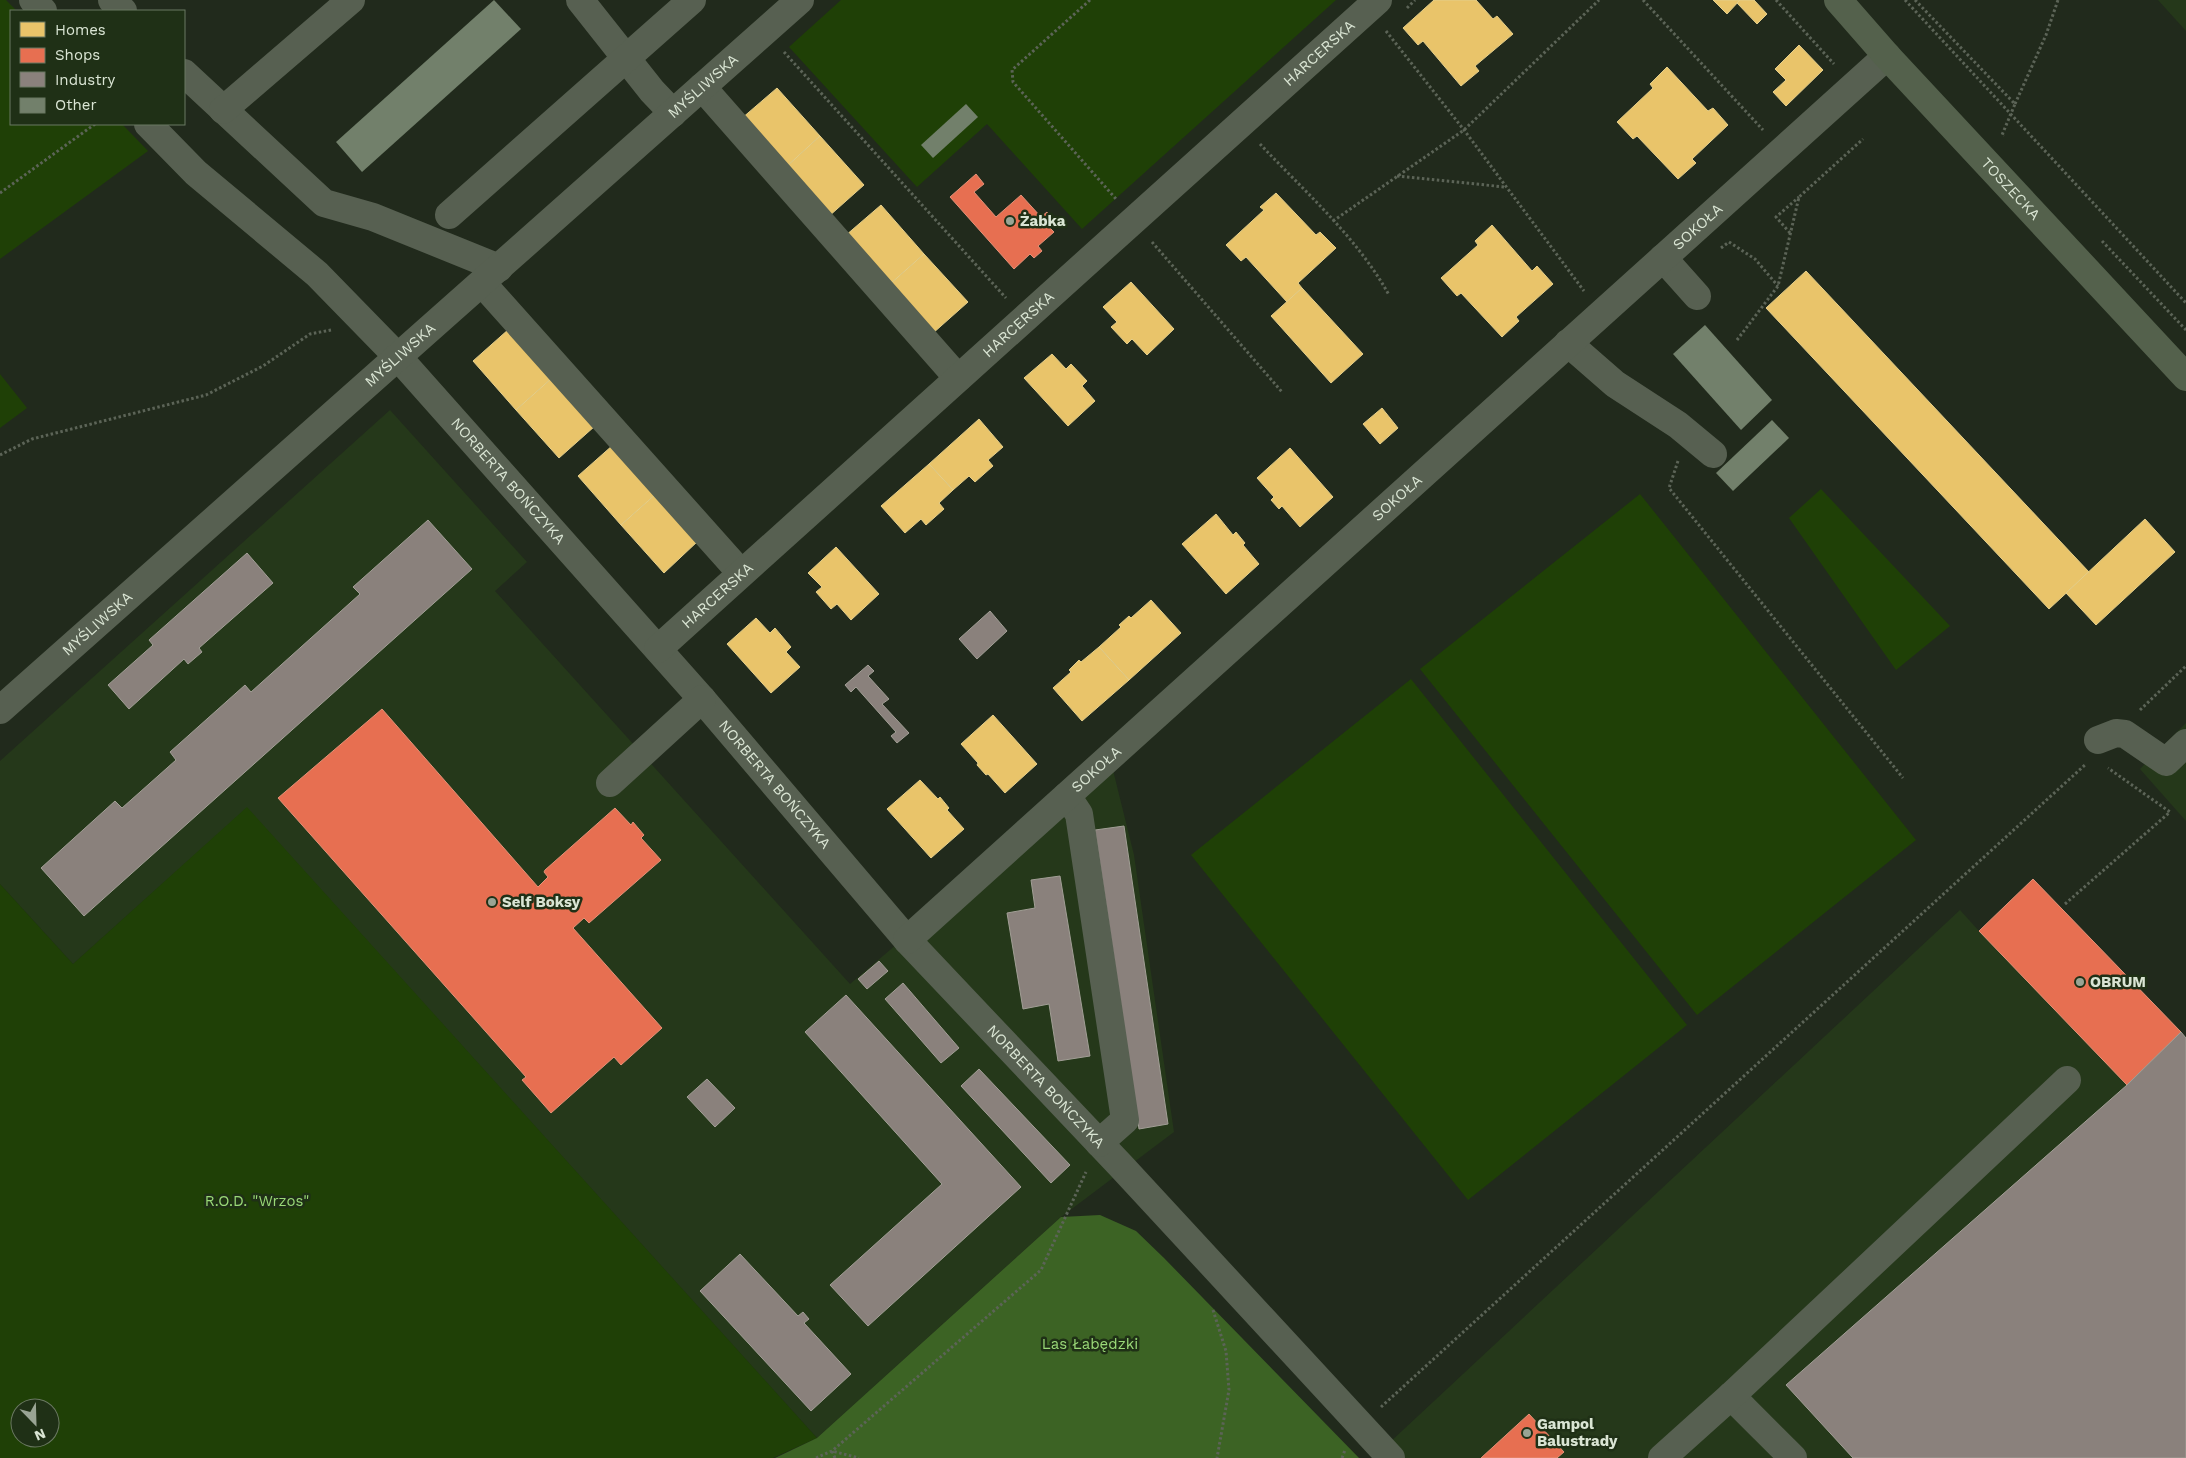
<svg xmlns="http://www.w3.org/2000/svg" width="2186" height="1458" font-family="'Work Sans',sans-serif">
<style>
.built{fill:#25381a}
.green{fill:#1f4006;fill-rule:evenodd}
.forest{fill:#3c6324}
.homes{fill:#e9c46a;stroke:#e4ce8a}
.shops{fill:#e76f51;stroke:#e39278}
.industry{fill:#8a817c;stroke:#a29f96}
.building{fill:#72806b}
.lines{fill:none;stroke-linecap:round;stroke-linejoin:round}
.path{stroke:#5c6457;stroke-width:3;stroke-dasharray:2.5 2.5;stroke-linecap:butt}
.minor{stroke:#576051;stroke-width:28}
.major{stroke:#54614c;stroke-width:28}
.poi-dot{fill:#99a494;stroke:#1f3016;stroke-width:2}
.labels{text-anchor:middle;stroke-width:5;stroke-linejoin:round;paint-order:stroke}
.street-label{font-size:15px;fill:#dae5d4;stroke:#1f3016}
.poi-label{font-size:15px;font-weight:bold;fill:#dae5d4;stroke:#1f3016;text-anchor:start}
.park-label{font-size:15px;fill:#9ad978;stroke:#1f3016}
</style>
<rect width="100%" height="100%" fill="#212a1c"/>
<!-- built -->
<g class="built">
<path d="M2158 0H2186V31Z"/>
<path d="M390 410 527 562 495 591 850 984 1111 762 1134 855 1174 1132 1061 1217 817 1438 247 808 73 964 0 884V761Z"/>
<path d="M2186 723V821L2140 769Z"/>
<path d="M2033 879 2186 1038V1458H1373L1960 910 1979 931Z"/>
</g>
<!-- green -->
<g class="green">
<path d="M0 0H6L17 11H11V124H122L148 151 0 259Z"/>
<path d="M841 0H1336L1082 229 987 124 917 187 789 47Z"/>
<path d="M0 374 27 408 0 428Z"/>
<path d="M1821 489 1950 626 1896 670 1789 518Z"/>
<path d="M1640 494 1916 840 1697 1015 1420 669Z"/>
<path d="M1411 679 1687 1025 1468 1200 1191 855Z"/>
<path d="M247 807 817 1438 773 1458H0V884L73 964ZM20 1408H50V1438H20Z"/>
</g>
<!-- forest -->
<path class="forest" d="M1100 1215 1136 1231 1164 1258 1359 1458H775L817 1438 1061 1217Z"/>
<!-- homes -->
<g class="homes">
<path d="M1434 0H1476L1493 19 1497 16 1513 34 1475 66 1479 71 1461 86 1423 41 1418 45 1403 28Z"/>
<path d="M1713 0H1740L1727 14Z"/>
<path d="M1740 0H1754L1767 14 1757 24 1737 3Z"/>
<path d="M1799 45 1823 70 1786 106 1773 92 1786 80 1775 69Z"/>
<path d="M1667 67 1708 111 1713 108 1728 125 1692 159 1696 163 1678 179 1637 136 1633 139 1617 122 1653 88 1650 84Z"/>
<path d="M777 88 820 136 785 168 741 119Z"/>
<path d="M820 136 864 185 828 217 785 168Z"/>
<path d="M1276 193 1316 235 1320 232 1336 248 1298 283 1302 288 1287 302 1246 257 1241 261 1226 245 1264 210 1260 207Z"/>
<path d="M881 205 924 254 889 285 845 236Z"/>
<path d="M1492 225 1532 271 1537 266 1553 284 1516 317 1519 321 1502 337 1461 293 1457 296 1441 278 1478 245 1475 241Z"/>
<path d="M924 254 968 302 932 334 889 285Z"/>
<path d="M1806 271 2089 572 2049 609 1766 308Z"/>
<path d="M1131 282 1174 329 1147 355 1132 339 1127 344 1111 327 1117 322 1103 307Z"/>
<path d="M1302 288 1363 354 1331 383 1271 316Z"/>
<path d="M509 329 552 378 516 410 473 361Z"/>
<path d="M1052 354 1066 369 1071 364 1087 381 1082 386 1095 401 1068 426 1024 378Z"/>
<path d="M552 378 595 426 559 458 516 410Z"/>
<path d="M1382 408 1398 428 1380 444 1363 424Z"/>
<path d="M979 419 1003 447 988 460 993 466 975 482 969 476 953 490 929 464Z"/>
<path d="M613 445 656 494 621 525 578 476Z"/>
<path d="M1290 448 1333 497 1300 527 1282 506 1279 509 1271 500 1274 497 1257 478Z"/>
<path d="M929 464 953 490 939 503 944 509 926 525 921 519 905 533 881 506Z"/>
<path d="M656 494 698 541 664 573 621 525Z"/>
<path d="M1216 514 1233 535 1236 532 1245 543 1243 545 1259 564 1226 594 1182 544Z"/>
<path d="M2145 519 2175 552 2096 625 2066 593Z"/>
<path d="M836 547 879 594 851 620 837 604 831 609 816 592 822 587 808 573Z"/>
<path d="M1151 600 1181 633 1129 680 1099 647 1121 627 1119 625 1129 616 1131 618Z"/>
<path d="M756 618 770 633 775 628 791 647 786 652 800 667 771 693 727 644Z"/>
<path d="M1099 647 1129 680 1082 721 1053 688 1071 672 1069 670 1079 660 1081 662Z"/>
<path d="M993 715 1037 764 1005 793 988 774 986 775 977 765 978 763 961 744Z"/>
<path d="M920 780 938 799 940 797 949 808 947 810 964 829 931 858 887 809Z"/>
</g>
<!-- shops -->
<g class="shops">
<path d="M976 174 984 184 974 192 996 217 1021 195 1041 217 1047 212 1052 218 1046 224 1054 232 1038 246 1042 251 1034 258 1030 254 1014 269 950 197Z"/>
<path d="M382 709 538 887 548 877 544 872 545 870 615 808 631 825 633 822 644 835 641 838 661 860 589 923 584 918 573 928 662 1028 621 1065 614 1057 551 1113 522 1080 526 1077 278 798Z"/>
<path d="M2033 879 2181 1032 2127 1085 1979 931Z"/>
<path d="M1529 1414 1564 1452 1557 1458H1481Z"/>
</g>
<!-- industry -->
<g class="industry">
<path d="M428 520 472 569 84 916 41 868 115 801 122 808 176 760 170 752 245 685 251 692 360 594 353 587Z"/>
<path d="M247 553 273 583 199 648 202 652 188 664 184 659 129 709 108 685 153 645 149 640Z"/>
<path d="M990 611 1007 631 977 659 959 639Z"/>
<path d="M868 665 874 671 868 676 889 699 882 704 909 733 897 743 891 736 896 732 856 687 851 692 845 685Z"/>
<path d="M1124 826 1168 1124 1139 1129 1095 830Z"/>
<path d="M1060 876 1090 1056 1058 1061 1049 1004 1023 1009 1007 913 1035 908 1031 880Z"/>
<path d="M879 961 888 971 867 989 858 979Z"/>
<path d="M903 983 959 1048 941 1063 885 999Z"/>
<path d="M846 995 1021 1187 868 1326 830 1285 942 1184 805 1032Z"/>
<path d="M2181 1032 2186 1038V1458H1853L1786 1385 2127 1085Z"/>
<path d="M979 1069 1070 1165 1051 1183 961 1086Z"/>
<path d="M707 1079 735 1108 715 1127 687 1097Z"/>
<path d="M740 1254 798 1316 803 1312 809 1319 804 1323 851 1374 811 1411 700 1291Z"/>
</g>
<!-- building -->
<g class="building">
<path d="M494 0 521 29 362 172 336 142Z"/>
<path d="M966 104 978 117 933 158 921 145Z"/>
<path d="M1705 325 1772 400 1741 430 1673 354Z"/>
<path d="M1772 420 1789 438 1733 491 1716 473Z"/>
</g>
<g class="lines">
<!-- path -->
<g class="path">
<path d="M1090 0 1012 70 1013 82 1116 199"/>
<path d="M1643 0 1763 130"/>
<path d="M1776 0 1834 64"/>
<path d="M1905 0 2186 303"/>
<path d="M1915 0 2015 104 2002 135 2004 136"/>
<path d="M1407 8 1415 0"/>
<path d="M1386 31 1464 130 1584 291"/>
<path d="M784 52 1006 298"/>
<path d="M2015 104 2046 35 2058 0"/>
<path d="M1260 144C1304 191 1357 237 1389 295"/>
<path d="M1397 176 1505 187"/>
<path d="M0 193 95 124"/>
<path d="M1333 221 1464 130 1599 0"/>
<path d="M1790 233 1776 217 1799 197"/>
<path d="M2102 241 2186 330"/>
<path d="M1152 242 1282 392"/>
<path d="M1721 248 1729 242 1755 259 1778 286"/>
<path d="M1737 340 1778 286 1799 197 1863 139"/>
<path d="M0 455 32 439 206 395 263 366 310 334 331 330"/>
<path d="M1678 461 1669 488 1903 778"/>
<path d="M2140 710 2186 666"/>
<path d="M2065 904 2170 812 2108 768"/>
<path d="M1213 1310 1226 1351 1229 1390 1217 1458"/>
<path d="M1381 1407 2086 764"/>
<path d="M816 1458 832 1451 1041 1270 1086 1172"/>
<path d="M835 1458 832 1451 859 1458"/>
<path d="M1342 1458 1345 1450"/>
</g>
<!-- minor -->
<g class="minor">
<path d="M33 0 43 11"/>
<path d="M112 0 123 11"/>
<path d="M580 0 652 91 673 113"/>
<path d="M184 73 324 203 373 217 499 268"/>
<path d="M702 87 958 378"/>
<path d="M223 110 351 0"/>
<path id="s1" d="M148 124 196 173 317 274 397 356 702 699 907 940 1121 1166 1391 1458"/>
<path d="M449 215 692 0"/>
<path d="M1663 258 1697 296"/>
<path d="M482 283 741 573"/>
<path d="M1568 343 1615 384 1678 425 1713 454"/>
<path id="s2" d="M658 649 1378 0"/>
<path id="s3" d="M0 710 800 0"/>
<path d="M2098 740 2116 733 2125 734 2166 762 2186 743"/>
<path d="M610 783 702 699"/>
<path d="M1067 796 1079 814 1125 1120 1099 1143"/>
<path id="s4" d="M907 940 1887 56"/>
<path d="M1731 1396 1793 1458"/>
<path d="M1662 1458 1731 1396 2067 1080"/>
</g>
<!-- major -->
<path class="major" id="s5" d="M1838 0 1887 56 2186 377"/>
</g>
<!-- markers -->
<g class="poi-dot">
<circle cx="1010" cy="221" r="5"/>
<circle cx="492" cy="902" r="5"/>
<circle cx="2080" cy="982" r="5"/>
<circle cx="1527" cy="1433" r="5"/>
</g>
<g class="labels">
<!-- street labels -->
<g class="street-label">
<text dy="5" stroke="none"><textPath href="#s2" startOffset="890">HARCERSKA</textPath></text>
<text dy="5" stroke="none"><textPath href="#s3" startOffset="940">MYŚLIWSKA</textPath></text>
<text dy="5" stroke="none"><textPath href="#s5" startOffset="256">TOSZECKA</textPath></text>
<text dy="5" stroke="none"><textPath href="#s4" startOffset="1065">SOKOŁA</textPath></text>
<text dy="5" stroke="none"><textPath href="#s2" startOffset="485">HARCERSKA</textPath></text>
<text dy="5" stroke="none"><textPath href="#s3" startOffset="535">MYŚLIWSKA</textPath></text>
<text dy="5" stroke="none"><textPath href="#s1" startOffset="508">NORBERTA BOŃCZYKA</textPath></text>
<text dy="5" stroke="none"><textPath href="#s4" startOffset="660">SOKOŁA</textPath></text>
<text dy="5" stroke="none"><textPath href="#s2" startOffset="80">HARCERSKA</textPath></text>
<text dy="5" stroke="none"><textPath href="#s3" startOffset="130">MYŚLIWSKA</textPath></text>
<text dy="5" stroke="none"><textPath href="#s4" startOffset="255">SOKOŁA</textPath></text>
<text dy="5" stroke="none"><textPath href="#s1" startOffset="912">NORBERTA BOŃCZYKA</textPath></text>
<text dy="5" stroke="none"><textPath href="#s1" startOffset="1318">NORBERTA BOŃCZYKA</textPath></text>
</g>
<!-- poi labels -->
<g class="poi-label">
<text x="1020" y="226">Żabka</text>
<text x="502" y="907">Self Boksy</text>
<text x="2090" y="987">OBRUM</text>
<text x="1537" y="1429">Gampol<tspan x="1537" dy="17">Balustrady</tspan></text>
</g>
<!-- park labels -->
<g class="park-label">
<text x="257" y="1206">R.O.D. "Wrzos"</text>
<text x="1090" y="1349">Las Łabędzki</text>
</g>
</g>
<!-- legend -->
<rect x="10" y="10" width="175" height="115" fill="#1f3016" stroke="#6a7862"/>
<rect x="20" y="22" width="25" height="15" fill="#e9c46a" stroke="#6a7862"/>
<text x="55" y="35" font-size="15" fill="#dae5d4">Homes</text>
<rect x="20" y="48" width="25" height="15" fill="#e76f51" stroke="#6a7862"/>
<text x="55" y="60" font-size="15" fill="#dae5d4">Shops</text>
<rect x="20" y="72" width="25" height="15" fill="#8a817c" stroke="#6a7862"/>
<text x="55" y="85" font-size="15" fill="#dae5d4">Industry</text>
<rect x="20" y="98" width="25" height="15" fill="#72806b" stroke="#6a7862"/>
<text x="55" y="110" font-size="15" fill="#dae5d4">Other</text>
<!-- north arrow -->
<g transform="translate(35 1423) rotate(157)"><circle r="24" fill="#1f3016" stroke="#6a7862"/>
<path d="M0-4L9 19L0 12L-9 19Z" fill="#99a494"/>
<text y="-8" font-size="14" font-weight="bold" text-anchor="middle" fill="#dae5d4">N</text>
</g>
</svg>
